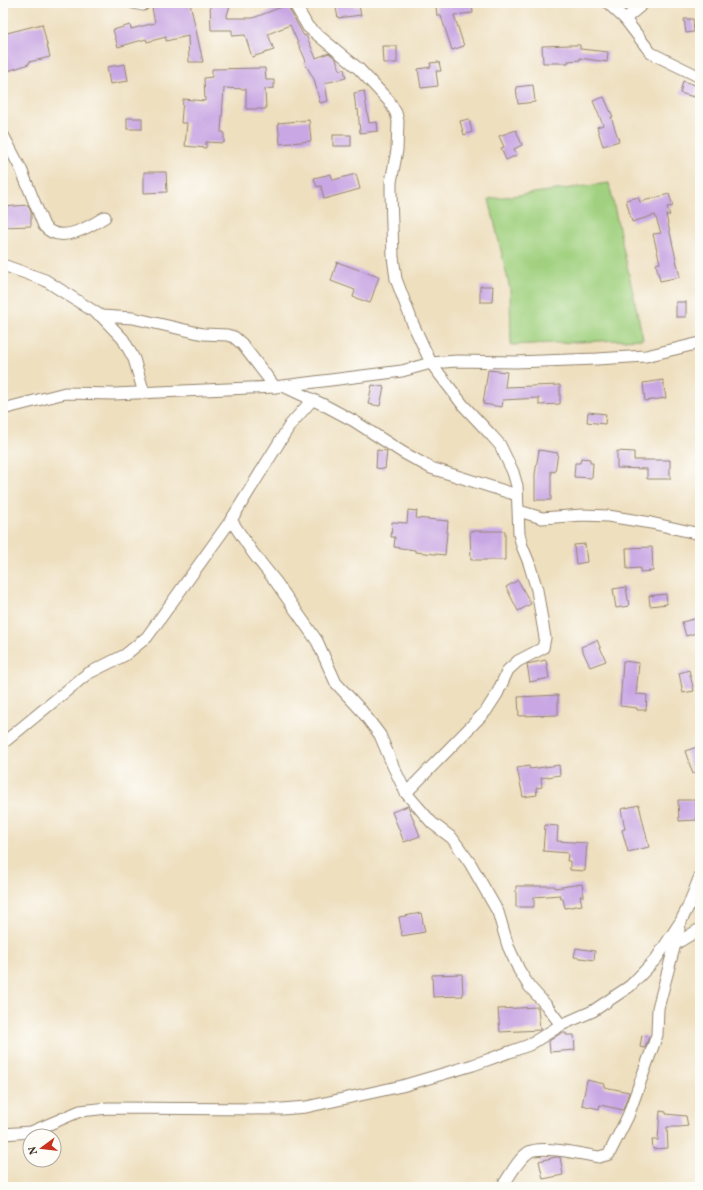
<svg xmlns="http://www.w3.org/2000/svg" width="703" height="1190" font-family="Vollkorn,serif">
<style>
.green{fill:#a1d180;stroke:#6e7e4f}
.building{fill:#c9a7e4}
.lines{fill:none;stroke-linecap:round;stroke-linejoin:round}
.minor-casing{stroke:#94846e;stroke-width:13}
.minor{stroke:#fff;stroke-width:11}
</style>
<rect width="100%" height="100%" fill="#fdfcf7"/>
<filter id="ink" filterUnits="userSpaceOnUse"><feTurbulence type="fractalNoise" baseFrequency=".025" numOctaves="2"/><feDisplacementMap in="SourceGraphic" scale="8" xChannelSelector="R" yChannelSelector="G"/><feConvolveMatrix kernelMatrix="1 2 1 2 8 2 1 2 1" color-interpolation-filters="sRGB"/></filter>
<filter id="wash" filterUnits="userSpaceOnUse"><feTurbulence type="fractalNoise" baseFrequency=".012" numOctaves="4" result="noise"/><feDisplacementMap in="SourceGraphic" scale="16" xChannelSelector="R" yChannelSelector="G"/><feGaussianBlur stdDeviation="0.9" result="paint"/><feColorMatrix in="noise" values="0 0 0 0 0 0 0 0 0 0 0 0 0 0 0 0 0 1.4 0 .05"/><feComposite in="paint" operator="in"/></filter>
<g filter="url(#wash)">
<rect width="100%" height="100%" fill="#eedfbf"/>
<!-- green -->
<path class="green" d="M609 183 643 339 511 345 510 289 489 199Z"/>
<g id="blocks">
<!-- building -->
<g class="building">
<path d="M151 3H190L203 62H189L188 36 166 41V37L147 42 146 39 118 47 113 30 130 25 131 29 155 23Z"/>
<path d="M210 3H231L226 18H253L287 5 304 36 306 35 316 58 329 53 336 59 340 70 344 69 346 78 325 83 328 101 320 103 314 79 304 62 306 61 290 25 268 34 274 50 252 57 245 35 232 36V30H211Z"/>
<path d="M335 3H355V7L359 6 361 15 338 18Z"/>
<path d="M464 3H472L473 13 454 15 464 46 452 50 441 16H437L436 6Z"/>
<path d="M684 19H693L694 32 686 33Z"/>
<path d="M42 24 50 57 29 62V64L8 71 3 55V34Z"/>
<path d="M570 45H580V49L608 52 607 62 580 58V60L568 61V63H543L542 46Z"/>
<path d="M382 46H397V63H383Z"/>
<path d="M439 62 441 71H436L438 86 421 88 418 69 431 67 430 63Z"/>
<path d="M125 64 128 81 110 84 107 67Z"/>
<path d="M265 68 266 80H274V88L265 89 266 109H246V89L224 88 221 132H224V143L206 142V148L185 146 187 123H181L183 99 205 101 204 78 212 77V69Z"/>
<path d="M683 81 698 86 694 97 680 93Z"/>
<path d="M533 85 535 102 518 104 516 87Z"/>
<path d="M364 91 369 123 377 122 378 131 360 133 358 109 356 110 354 93Z"/>
<path d="M604 97 613 117H611L619 141 603 146 597 127 603 125 593 101Z"/>
<rect x="127" y="118" width="15" height="11"/>
<path d="M469 119 472 132 464 135 460 121Z"/>
<path d="M309 120 311 141 280 144 278 123Z"/>
<path d="M516 130 522 145 514 149 517 155 506 160 501 148 504 147 499 136Z"/>
<rect x="333" y="135" width="18" height="11"/>
<path d="M144 172H166L167 192 144 193Z"/>
<path d="M331 174 333 180 356 174 360 189 324 199 321 186 317 187 314 178Z"/>
<path d="M669 194 673 206 667 207 670 215H666L680 277 660 281 656 264 660 263 653 234 661 233 655 215 632 222 626 200 638 197 640 202Z"/>
<path d="M28 205 31 212V226L3 227V207Z"/>
<path d="M337 262 379 277 370 303 353 297 355 290 331 281Z"/>
<path d="M480 286H493L492 302H480Z"/>
<rect x="676" y="302" width="10" height="15"/>
<path d="M488 370 507 372 505 387 560 385V404L539 405V398L503 400 502 407 483 404Z"/>
<path d="M663 380 666 398 645 401 643 383Z"/>
<path d="M372 385 384 387 380 406 368 404Z"/>
<path d="M588 412 606 414 605 424 587 422Z"/>
<path d="M377 450 387 451 385 469 376 468Z"/>
<path d="M539 450 558 453 555 472 551 471V500H535V474Z"/>
<path d="M617 451 634 452V460H670V479H647V469L617 468Z"/>
<path d="M581 458 590 459V463H593L592 478 574 477 575 463H580Z"/>
<path d="M408 510 417 511 416 518 448 521 445 555 415 552V550L394 547 395 537H391L392 522 407 523Z"/>
<path d="M470 531H505V560H471Z"/>
<path d="M585 544 587 562 576 564 574 545Z"/>
<path d="M652 547 653 571 640 572V568L627 569 626 548Z"/>
<path d="M518 580 531 604 518 611 506 587Z"/>
<path d="M626 587 629 606 616 608 613 589Z"/>
<path d="M666 594 667 604 650 606 649 596Z"/>
<path d="M698 618 700 632 686 636 682 622Z"/>
<path d="M597 640 606 661 590 667 581 647Z"/>
<path d="M546 660 549 678 530 682 527 664Z"/>
<path d="M623 661 639 663 636 694 647 695 646 710H637V708L620 706Z"/>
<path d="M689 670 694 691 683 693 679 673Z"/>
<path d="M558 695V715L519 716 518 697Z"/>
<path d="M700 746V772L693 774 685 751Z"/>
<path d="M559 765 560 775 541 778 542 787 536 788 537 795 523 797 517 768 529 766 530 769Z"/>
<path d="M678 800H696L697 820 679 821Z"/>
<path d="M639 805 649 847 628 852 622 830 625 829 621 809Z"/>
<path d="M408 806 420 836 404 842 392 812Z"/>
<path d="M545 825 558 826 557 841 587 843 585 871 570 870V861H567L568 853 543 851Z"/>
<path d="M582 884 584 896H580L582 905 565 908 563 899H561L560 895 534 897V907H516V886H555V888Z"/>
<path d="M421 913 425 932 402 936 399 917Z"/>
<path d="M576 948 595 951 594 960 574 957Z"/>
<path d="M462 974 463 996 433 997 432 975Z"/>
<path d="M538 1007 540 1030 500 1032 498 1009Z"/>
<path d="M561 1033H566V1035H574L575 1050 550 1052 549 1041Z"/>
<path d="M642 1035 649 1037 645 1048 640 1047Z"/>
<path d="M587 1080 604 1084V1087L629 1092 623 1110 600 1105 599 1109 582 1105Z"/>
<path d="M660 1111 666 1112V1114L686 1116 688 1126 680 1127H667L668 1148 653 1149 652 1140H658Z"/>
<path d="M556 1157H560L563 1175 543 1179 539 1161Z"/>
</g>
</g>
</g>
<g filter="url(#ink)">
<use href="#blocks" fill-opacity="0" stroke="#94846e" stroke-width="1"/>
<g class="lines">
<!-- minor casing -->
<g class="minor-casing">
<g id="minor">
<path d="M133 3 143 5"/>
<path d="M294 3 308 27 359 69 389 101 396 113 398 121 397 150 391 182V193L393 257 396 279 413 324 431 363 463 405 492 436 500 445 513 472 517 486 519 534 522 546 529 563 537 590 545 638 543 648 518 661 508 670 497 694 486 711 406 793"/>
<path d="M608 3 625 19 651 53 700 77"/>
<path d="M625 19 644 3"/>
<path d="M3 135 21 169 44 226C60 245 89 227 105 217"/>
<path d="M3 265 45 280 101 316 133 318 203 334 227 335 234 337 242 344 275 387"/>
<path d="M101 316 123 339 134 359 144 393"/>
<path d="M283 386 324 405 354 421 402 452 431 468 517 495"/>
<path d="M3 409 65 393 114 394 275 387 402 371 431 363 457 361 515 362 597 359 646 356 700 343"/>
<path d="M519 511 542 518 583 515 608 516 651 523 700 534"/>
<path d="M231 520 253 553 276 582 317 641 336 683 361 710 380 735 393 766 406 793 432 823 452 838 470 863 498 912 508 946 519 970 529 986 546 1005 561 1025"/>
<path d="M3 743 87 674 125 655 147 637 231 520 290 425 312 400"/>
<path d="M672 946 700 929"/>
<path d="M3 1134 31 1132 80 1111 108 1108 282 1109 306 1107 402 1086 473 1065 529 1045 561 1025 593 1011 630 986 656 959 681 921 688 907 700 876"/>
<path d="M503 1187 504 1184C511 1174 518 1159 529 1152 540 1145 584 1154 599 1157L606 1155 609 1154 628 1116 657 1035 658 1008 679 929"/>
</g>
</g>
<!-- minor -->
<use href="#minor" class="minor"/>
</g>
</g>
<!-- margin -->
<rect width="703" height="1190" fill="none" stroke="#fdfcf7" stroke-width="16"/>
<!-- north arrow -->
<g transform="translate(42 1148) rotate(255)"><circle r="19" fill="#fdfcf7" stroke="#afa8a0"/>
<path d="M0-3L7 15L0 10L-7 15Z" fill="#c8321e"/>
<text y="-6" font-size="11" font-weight="bold" text-anchor="middle" fill="#3b2a1e">N</text>
</g>
</svg>
